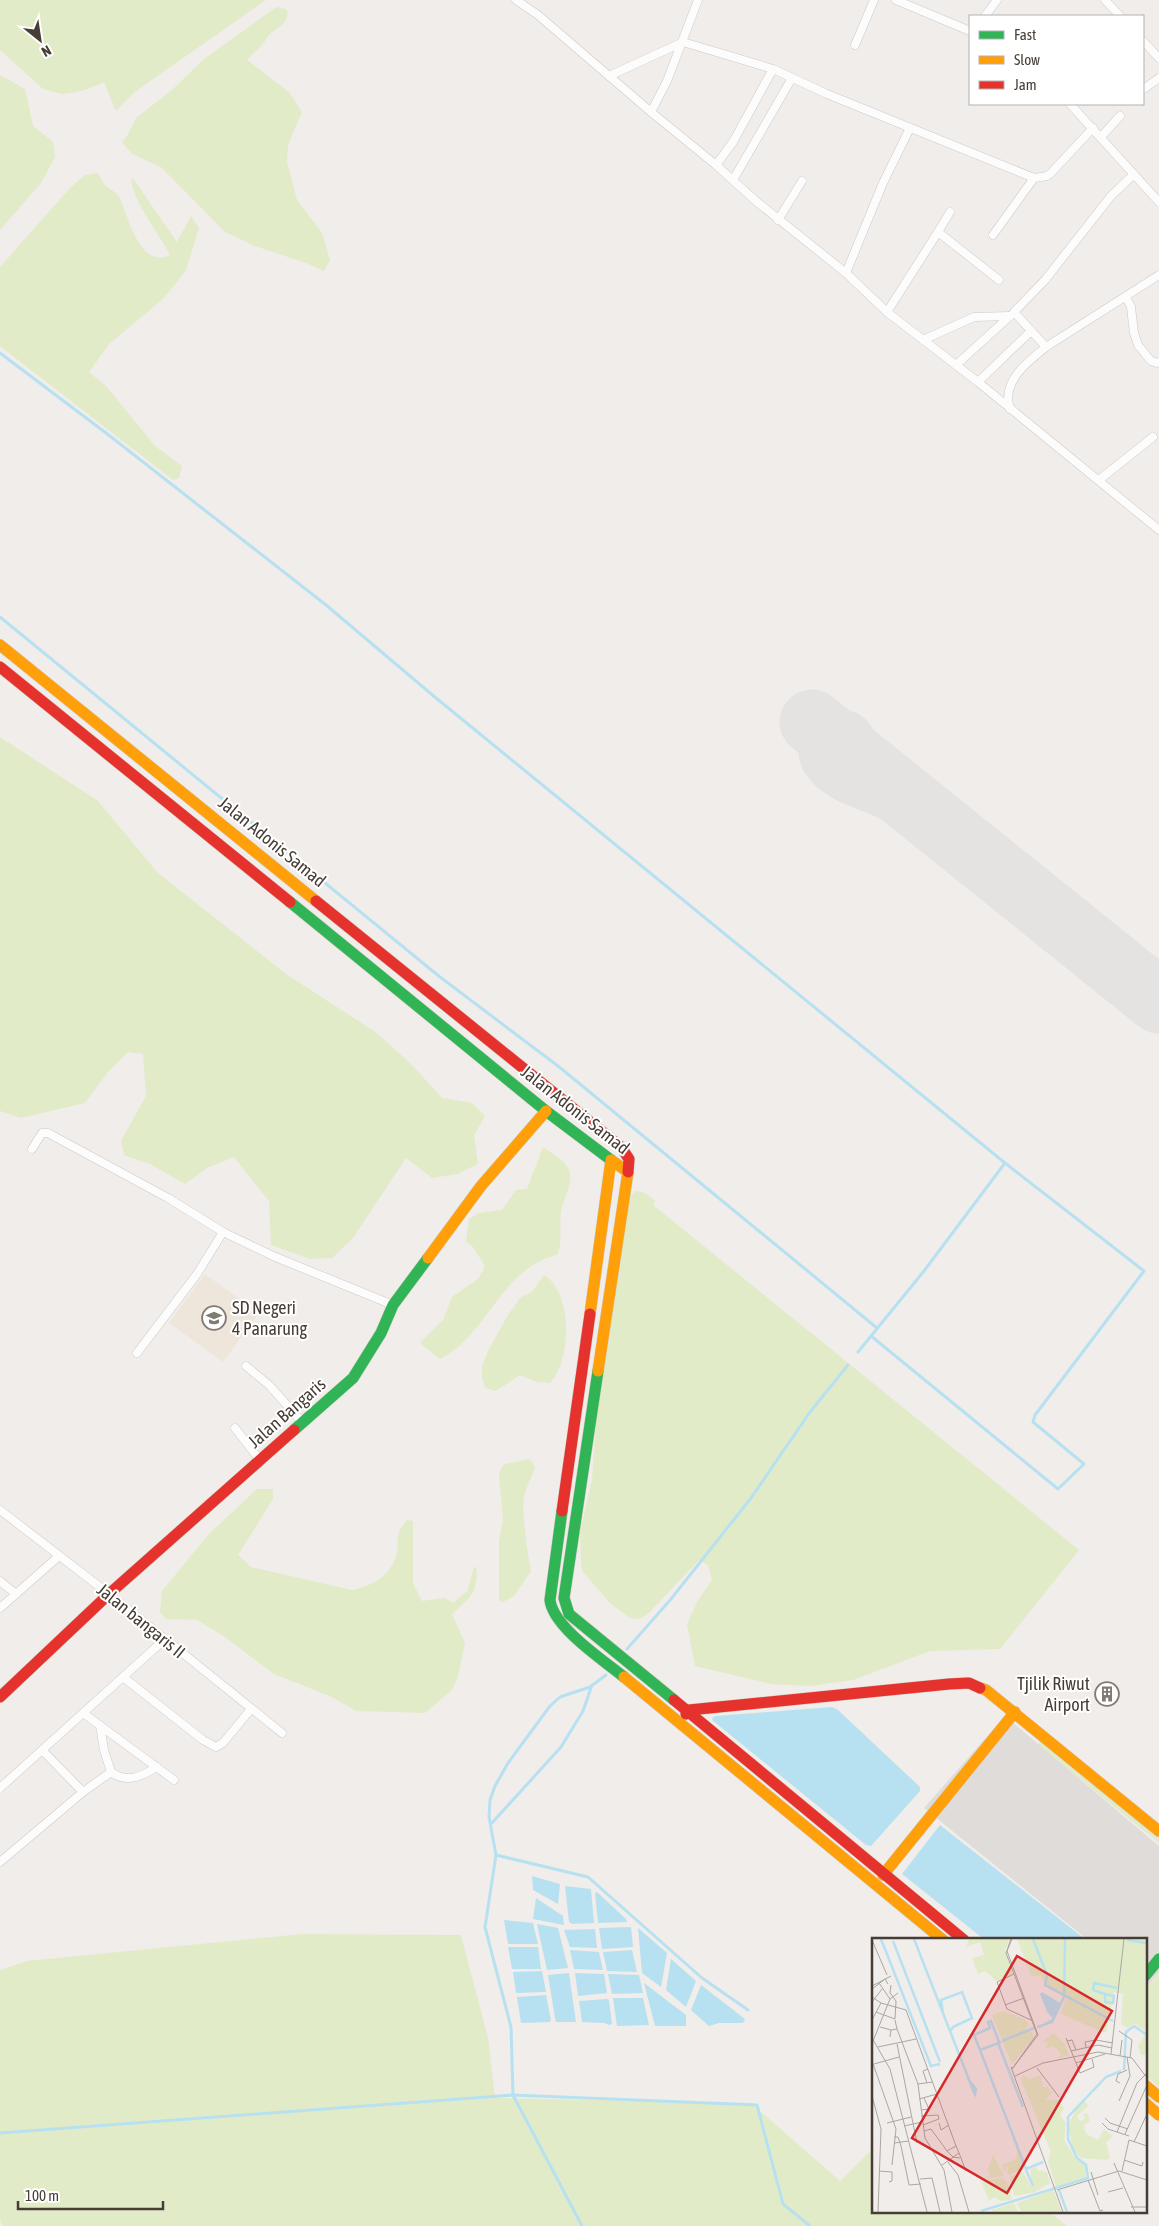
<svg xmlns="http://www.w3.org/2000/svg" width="1159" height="2226" font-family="'Asap Condensed',sans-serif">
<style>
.education{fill:#efe6db}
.green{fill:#e2ebc8}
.parking{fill:#dfdcd9}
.water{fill:#b7e1f1}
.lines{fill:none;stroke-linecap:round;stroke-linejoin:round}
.stream{stroke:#b7e1f1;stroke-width:3}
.taxiway{stroke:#e4e3e1;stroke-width:26}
.runway{stroke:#e4e3e1;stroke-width:65}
.street-casing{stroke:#cdc9c6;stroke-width:9}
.fast-casing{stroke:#d1cac1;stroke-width:12}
.slow-casing{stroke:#d1cac1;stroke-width:12}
.jam-casing{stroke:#d1cac1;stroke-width:12}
.street{stroke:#fdfcfc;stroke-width:8}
.fast{stroke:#30b455;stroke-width:11}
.slow{stroke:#ff9f0a;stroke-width:11}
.jam{stroke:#e5322d;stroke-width:11}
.labels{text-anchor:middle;stroke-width:4;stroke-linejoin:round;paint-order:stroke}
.street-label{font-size:18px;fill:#473d35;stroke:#fff}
.poi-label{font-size:18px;fill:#473d35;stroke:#fff;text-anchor:start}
.inset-river{fill:none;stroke:#b7e1f1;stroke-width:2.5}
.inset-road{fill:none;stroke:#aca7a2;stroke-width:1}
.view{fill:#d62828;fill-opacity:0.15;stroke:#d62828;stroke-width:2.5}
.inset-edge{fill:none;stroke:#473d35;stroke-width:2.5}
</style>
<rect width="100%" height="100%" fill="#f0edea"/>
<!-- education -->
<path class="education" d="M205 1274 259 1313 223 1362 169 1323Z"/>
<!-- green -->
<g class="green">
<path d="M0 0H266L136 91 116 111 104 82 82 91 62 94 43 89 0 50Z"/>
<path d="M280 7 287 10C290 24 277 27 269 35 266 38 265 42 262 45 257 51 251 54 247 60L289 92 302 112 288 145 287 162 297 200 322 233 330 260 324 271 306 263 255 246 225 232 161 167 132 154 122 142 127 136 136 118 173 89 204 59 275 8Z"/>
<path d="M0 75 25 89 33 126 53 142 55 157 41 183 0 230Z"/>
<path d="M98 173C100 177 102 181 104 184 108 189 116 191 119 197 128 214 139 270 170 255 162 238 127 193 132 177L177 242 191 216 199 228 186 270 164 298 109 344 89 372 106 386 155 446 182 466 179 478 173 480 0 346V267L70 188 85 175Z"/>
<path d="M0 737 98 801 158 873 286 974 377 1033 412 1065 442 1098 472 1103 485 1116 474 1135 478 1164 457 1174 432 1178 406 1158 353 1238 332 1258 310 1259 271 1245 269 1201 234 1157 207 1168 185 1184 150 1164 124 1155 121 1141 146 1096 143 1054 128 1052 108 1072 85 1103 21 1118 0 1111Z"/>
<path d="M543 1147C552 1154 565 1159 569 1170 574 1183 563 1199 561 1212 559 1226 563 1243 557 1255 501 1268 488 1335 440 1359L420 1343 443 1320 452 1297 478 1279 485 1266 473 1247 466 1242 469 1219 479 1213 502 1210 516 1190 527 1189Z"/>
<path d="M636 1191C645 1192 649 1195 655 1201L653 1205 1079 1550 1000 1649 930 1651 853 1680 810 1686 771 1684 695 1666 687 1624 697 1602 712 1580 708 1565 699 1560 648 1614 640 1619 630 1618 611 1604 583 1572 581 1565 580 1533 592 1479 597 1410 628 1204 631 1195Z"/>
<path d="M544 1275C573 1293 572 1359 550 1383L537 1382 520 1375 496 1391 485 1388 482 1377V1366L489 1349 508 1315 521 1297 532 1292Z"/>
<path d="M530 1459 535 1467C532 1477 526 1487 524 1497 521 1510 528 1557 531 1571L514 1596 503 1602 499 1600V1541L503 1519 499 1476 501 1468 505 1464Z"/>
<path d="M257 1489H273V1499L238 1555 251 1567 352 1590C370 1587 388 1577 395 1559 402 1543 391 1537 407 1520L413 1521V1583L422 1601 445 1598 453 1603 468 1590 474 1566 477 1570C477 1595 468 1599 452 1614L465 1643 458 1676 452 1690 425 1713 356 1711 332 1697 274 1674 225 1637 197 1620 166 1619 160 1612 162 1591 209 1534Z"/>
<path d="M1040 1741 1159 1835V1843L1038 1745Z"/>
<path d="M302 1934 461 1935 488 2038 495 2098 751 2103 840 2181 873 2148V2212H1049L1067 2226H3L0 2219V1970L27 1961Z"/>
<path d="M1159 1973V2087L1145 2075V1990Z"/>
</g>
<!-- parking -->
<path class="parking" d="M1005 1716 1159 1846V1972L1147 1987 1145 1985V1940H1088L924 1808Z"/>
<!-- water -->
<g class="water">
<path d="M832 1707 838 1710 920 1787V1791L871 1846 866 1845 712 1720 713 1717 716 1716Z"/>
<path d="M940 1825 1086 1940H985L902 1874Z"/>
<path d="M532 1876 560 1884 558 1904 533 1890Z"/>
<path d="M565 1886 591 1889 594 1923 572 1924 569 1922Z"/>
<path d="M597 1892 626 1919 627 1922 598 1923 595 1893Z"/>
<path d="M536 1898 563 1916 564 1925 533 1919Z"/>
<path d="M504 1920 533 1923 538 1944H508Z"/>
<path d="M537 1924 558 1928 568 1968 547 1970Z"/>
<path d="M631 1927 633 1947 602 1949 599 1928Z"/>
<path d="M638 1928 667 1953 661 1987 642 1973Z"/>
<path d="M595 1929 597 1948 570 1947 564 1930Z"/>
<path d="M508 1947H538L541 1969H512Z"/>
<path d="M570 1950 599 1952 603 1970 574 1969Z"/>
<path d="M632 1950 637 1972 607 1971 603 1952Z"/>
<path d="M671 1959 696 1981 686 2007 666 1990Z"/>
<path d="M542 1971 546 1992 516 1993 513 1972Z"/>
<path d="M569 1973 576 2022H556L555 2018 548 1975Z"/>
<path d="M575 1973 604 1974 607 1993 578 1996Z"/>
<path d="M608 1974 639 1975 643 1993 612 1994Z"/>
<path d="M644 1983 686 2015V2026H655Z"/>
<path d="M701 1985 745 2019 743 2023H719L709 2026 691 2010Z"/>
<path d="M546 1995 551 2020 549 2022 521 2023 517 1997Z"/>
<path d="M613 1998H643L649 2025 617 2026Z"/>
<path d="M607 1999 609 2000 612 2024 609 2025 604 2023 582 2022 579 2001Z"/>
</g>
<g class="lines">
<!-- stream -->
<g class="stream">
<path d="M0 353 106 433 326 605 436 698 1005 1163 924 1271 858 1352"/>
<path d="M0 617 440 977 558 1066 877 1328"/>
<path d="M871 1336 1058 1489 1084 1464 1033 1422 1035 1415 1144 1271 1005 1163"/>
<path d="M627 1649 671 1599 751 1498 810 1412 848 1365"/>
<path d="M491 1824 561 1747 583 1711 592 1685"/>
<path d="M496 1855 588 1877 702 1978 748 2010"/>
<path d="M0 2133 513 2095 757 2105 783 2204 810 2226"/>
<path d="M582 2226 513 2095 511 2027 485 1927 496 1855 489 1817 490 1800 495 1786 508 1763 550 1706 560 1697 590 1687 606 1675"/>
</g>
<!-- taxiway -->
<path class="taxiway" d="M862 762C864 753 866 744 862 736 853 718 824 716 815 733 809 745 810 759 818 769 832 788 856 794 877 803 904 815 930 827 957 839"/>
<!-- runway -->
<path class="runway" d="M812 722 1159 1001"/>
<!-- street casing -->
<g class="street-casing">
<g id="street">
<path d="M516 0 538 15 651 112"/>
<path d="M698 0 667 81 651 112 716 165 733 142 773 69 827 94 1034 178 1047 176 1051 173 1093 128"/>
<path d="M896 0 970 31"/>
<path d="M1105 0 1120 16"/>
<path d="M985 16 997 0"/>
<path d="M1143 41 1159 58"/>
<path d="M855 45 874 0"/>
<path d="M609 76 683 42 773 69"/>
<path d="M1145 88 1159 78"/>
<path d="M1070 104 1159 202"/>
<path d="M1101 137 1120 116"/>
<path d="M716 165 757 202 846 273 887 312 978 382 1159 530"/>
<path d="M1133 175 1111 196 1045 280 1014 312 1046 347 1159 275"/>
<path d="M733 180 792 78"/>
<path d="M778 220 802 181"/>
<path d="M938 232 950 212"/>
<path d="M993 235 1034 178"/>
<path d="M846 273 883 183 910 128"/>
<path d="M1126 297 1131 307 1134 333 1138 345 1151 361 1157 363 1159 362"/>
<path d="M887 312 938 232 999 280"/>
<path d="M923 340 974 317 1010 316"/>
<path d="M956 365 1010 316"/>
<path d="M978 382 1031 331"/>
<path d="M1010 409C1001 382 1027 362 1046 347"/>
<path d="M1099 480 1153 437"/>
<path d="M32 1149 42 1133H48L168 1198 223 1232 273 1256 393 1305"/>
<path d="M137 1353 197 1274 223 1232"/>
<path d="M246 1366 269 1385 303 1423"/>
<path d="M235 1428 259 1459"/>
<path d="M0 1510 109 1594 282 1733"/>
<path d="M0 1581 16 1594"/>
<path d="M0 1608 59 1556"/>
<path d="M123 1677 203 1740 216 1747 223 1743 251 1709"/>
<path d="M83 1713 174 1780"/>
<path d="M100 1725 104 1750 111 1772"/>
<path d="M0 1788 164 1640"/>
<path d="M83 1792 111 1772C127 1784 142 1776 157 1767"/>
<path d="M0 1862 83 1792 42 1750"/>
</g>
</g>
<!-- fast casing -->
<g class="fast-casing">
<g id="fast">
<path d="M290 902 546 1111 611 1160"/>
<path d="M598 1371 564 1598 569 1614 674 1700"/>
<path d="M294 1430 353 1378 381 1333 393 1305 428 1258"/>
<path d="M562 1511 550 1600C553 1627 603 1660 624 1677"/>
<path d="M1145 1976 1159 1959"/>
</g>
</g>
<!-- slow casing -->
<g class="slow-casing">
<g id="slow">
<path d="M0 645 316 901"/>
<path d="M428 1258 481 1186 546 1111"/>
<path d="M590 1314 611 1160 628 1172 598 1371"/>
<path d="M624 1677 943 1940"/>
<path d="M980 1688 986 1690 1159 1831"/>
<path d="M883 1875 1015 1712"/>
<path d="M1145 2085 1159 2097"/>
<path d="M1145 2103 1159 2115"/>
</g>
</g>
<!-- jam casing -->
<g class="jam-casing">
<g id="jam">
<path d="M0 667 290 902"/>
<path d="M316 901 621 1147 629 1159 628 1172"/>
<path d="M562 1511 590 1314"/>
<path d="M0 1697 109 1594 294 1430"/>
<path d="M674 1700 964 1940"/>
<path d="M686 1714 689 1710 949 1684 969 1683 980 1688"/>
</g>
</g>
<!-- street -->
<use href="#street" class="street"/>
<!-- fast -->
<use href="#fast" class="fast"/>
<!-- slow -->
<use href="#slow" class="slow"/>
<!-- jam -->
<use href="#jam" class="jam"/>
</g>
<!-- icons -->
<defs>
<g id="school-ring" transform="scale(1.25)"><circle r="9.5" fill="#fff" stroke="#827b74" stroke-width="1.5"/><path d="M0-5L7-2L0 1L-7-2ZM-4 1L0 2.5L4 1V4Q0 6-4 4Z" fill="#827b74"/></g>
<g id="building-ring" transform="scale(1.25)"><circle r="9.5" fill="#fff" stroke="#827b74" stroke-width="1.5"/><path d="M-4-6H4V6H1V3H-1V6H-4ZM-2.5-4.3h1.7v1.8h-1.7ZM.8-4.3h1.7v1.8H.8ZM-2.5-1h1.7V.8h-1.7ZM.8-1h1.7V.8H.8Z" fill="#827b74"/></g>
</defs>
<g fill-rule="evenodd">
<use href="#school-ring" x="214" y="1318"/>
<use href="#building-ring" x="1107" y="1694"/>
</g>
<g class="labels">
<!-- street labels -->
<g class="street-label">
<text transform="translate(272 842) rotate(39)" y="6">Jalan Adonis Samad</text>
<text transform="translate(575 1110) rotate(38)" y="6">Jalan Adonis Samad</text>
<text transform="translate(287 1413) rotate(-41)" y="6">Jalan Bangaris</text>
<text transform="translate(141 1621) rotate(39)" y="6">Jalan bangaris II</text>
</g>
<!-- poi labels -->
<g class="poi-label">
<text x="232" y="1314">SD Negeri<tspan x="232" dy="21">4 Panarung</tspan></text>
<text x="1090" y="1690" text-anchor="end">Tjilik Riwut<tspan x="1090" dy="21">Airport</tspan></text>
</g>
</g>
<!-- overview -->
<g transform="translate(872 1938)">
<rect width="275" height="275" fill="#f0edea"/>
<path d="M97 1H138L133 12 141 36 124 43 113 33 106 36 100 20 112 17 108 4 94 9ZM145 1H275V117H269L266 108 275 94 262 85 256 90 249 86 251 56 242 54 234 95 202 82 189 75 194 60 173 47 169 37 160 39ZM131 73 152 81 157 86 152 94 159 92 162 99 140 127 120 77ZM181 95 192 105 197 117 185 121 189 116 182 108 173 111 176 104H170ZM151 137 157 141 169 137 171 149H176L180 155 173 162H186L192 170 188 177 194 185 192 202 204 221 213 228 214 240 184 249 176 223 179 214 149 142ZM211 161 216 168 205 178 207 183 211 182 213 180 211 176 215 175 218 182 212 188 214 196 226 202 232 191 241 198 234 204 238 220 234 222 209 220 201 212 196 186ZM144 207 152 231 136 237 135 227 133 234 130 227 145 220ZM121 217 132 238 113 241 118 238 116 231ZM165 229V232L175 234 178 245 163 254 142 258 138 239 151 234 160 249 158 231ZM131 240 136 246 140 262 129 263 122 259 117 263 109 243ZM181 252 190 274H149L145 265ZM142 265 146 274H120V272Z" fill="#e2ebc8"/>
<path d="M170 54 188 65 182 78 176 72Z" fill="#b7e1f1"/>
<path class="inset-river" d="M9 1 59 128 68 126M42 1 103 157M161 1 175 37 173 47 241 83M255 2 275 5M21 3 68 124M169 55 176 73 182 80M233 56 242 58 241 65 233 64V56L221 52 222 45 245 50M71 75 69 62 90 54 100 80 81 89 78 94M165 89 180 84 192 59 193 1M167 89 181 82M130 103 162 90M129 104 108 112 154 231 171 224M126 105 151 169M108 112 102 97 118 90 116 84 119 83 127 104M252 132 254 94 262 88 275 97M96 141 104 151 103 156 101 152M154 232 161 248M187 252 195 274M109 273 216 240 214 227 205 220 196 201V179L234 139 249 133"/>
<path class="inset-road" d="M139 1 134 15 165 96 140 131 166 97 135 13 140 1M0 2 15 37M142 36 125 44 135 71 159 82M7 45 18 61 26 55M0 48 19 38M0 51 13 41 16 46M0 59 9 65 0 82M0 64 10 51M9 65 34 72 84 208M133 67 152 60M4 74 23 81 24 63 18 55 19 47M8 89 19 92 18 99M25 91 46 146 53 200 72 232 80 274M19 92 25 91 23 82M247 93 260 102 258 120M0 100 18 131 55 274M194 100 208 135 222 129 220 121M1 103 18 61M195 103 200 102 204 112M25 106 45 205M6 109 44 101M214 110 213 104 224 102 241 105M199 113 226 107 240 110M239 116 252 1M248 118 250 102M0 123 24 191 20 227M204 125 233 116M2 126 27 119M139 129 191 274M165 130 187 159M143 138 171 125 226 114 260 120 275 140M55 145 51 133 56 131M248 145 244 143 246 136 255 132M46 146 61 144M0 158 9 191 6 274M47 161 65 156M247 163 258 138 255 119M49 172 57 171 52 160M49 178 66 177 67 181 51 187M233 180 238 185 256 191M15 185 39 179M67 185 69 192 77 187M230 185 236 191 257 198M32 188 50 184M52 193 59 191 75 213 84 208 87 215 70 227M245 194 265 145 275 135M253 196 275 147M22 199H26L29 208 37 247 49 246M262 204 275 176M22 205 37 203M75 213 81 219 88 220M87 215 94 233M252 222 270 228 271 224M76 224 86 237 97 274M242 225 263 274M7 233 20 234V243L17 244M250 233 257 202 275 208M219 234 226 257M48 241 60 240 68 274M216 242 228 273 231 272M185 252 247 233 275 242M236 254 251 250M259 269H275"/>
<path class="view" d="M145 18 240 73 135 255 40 200Z"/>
<rect width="275" height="275" class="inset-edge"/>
</g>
<!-- legend -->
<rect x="969" y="15" width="175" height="90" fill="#ffffff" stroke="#b5b1ae"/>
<rect x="979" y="31" width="25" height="8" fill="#30b455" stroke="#b5b1ae"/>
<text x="1014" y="40" font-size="15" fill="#473d35">Fast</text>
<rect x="979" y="56" width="25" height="8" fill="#ff9f0a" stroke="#b5b1ae"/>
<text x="1014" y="65" font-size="15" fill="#473d35">Slow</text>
<rect x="979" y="81" width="25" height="8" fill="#e5322d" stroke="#b5b1ae"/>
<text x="1014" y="90" font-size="15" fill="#473d35">Jam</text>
<!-- north arrow -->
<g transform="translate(40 40) rotate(150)" stroke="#ffffff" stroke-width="4" paint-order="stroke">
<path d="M0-4L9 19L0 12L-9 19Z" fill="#473d35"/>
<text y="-8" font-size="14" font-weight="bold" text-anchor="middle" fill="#473d35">N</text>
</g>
<!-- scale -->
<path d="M18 2201v8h145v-8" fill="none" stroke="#473d35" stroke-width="2.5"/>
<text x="25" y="2201" font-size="15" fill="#473d35" stroke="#ffffff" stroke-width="4" paint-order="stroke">100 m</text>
</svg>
